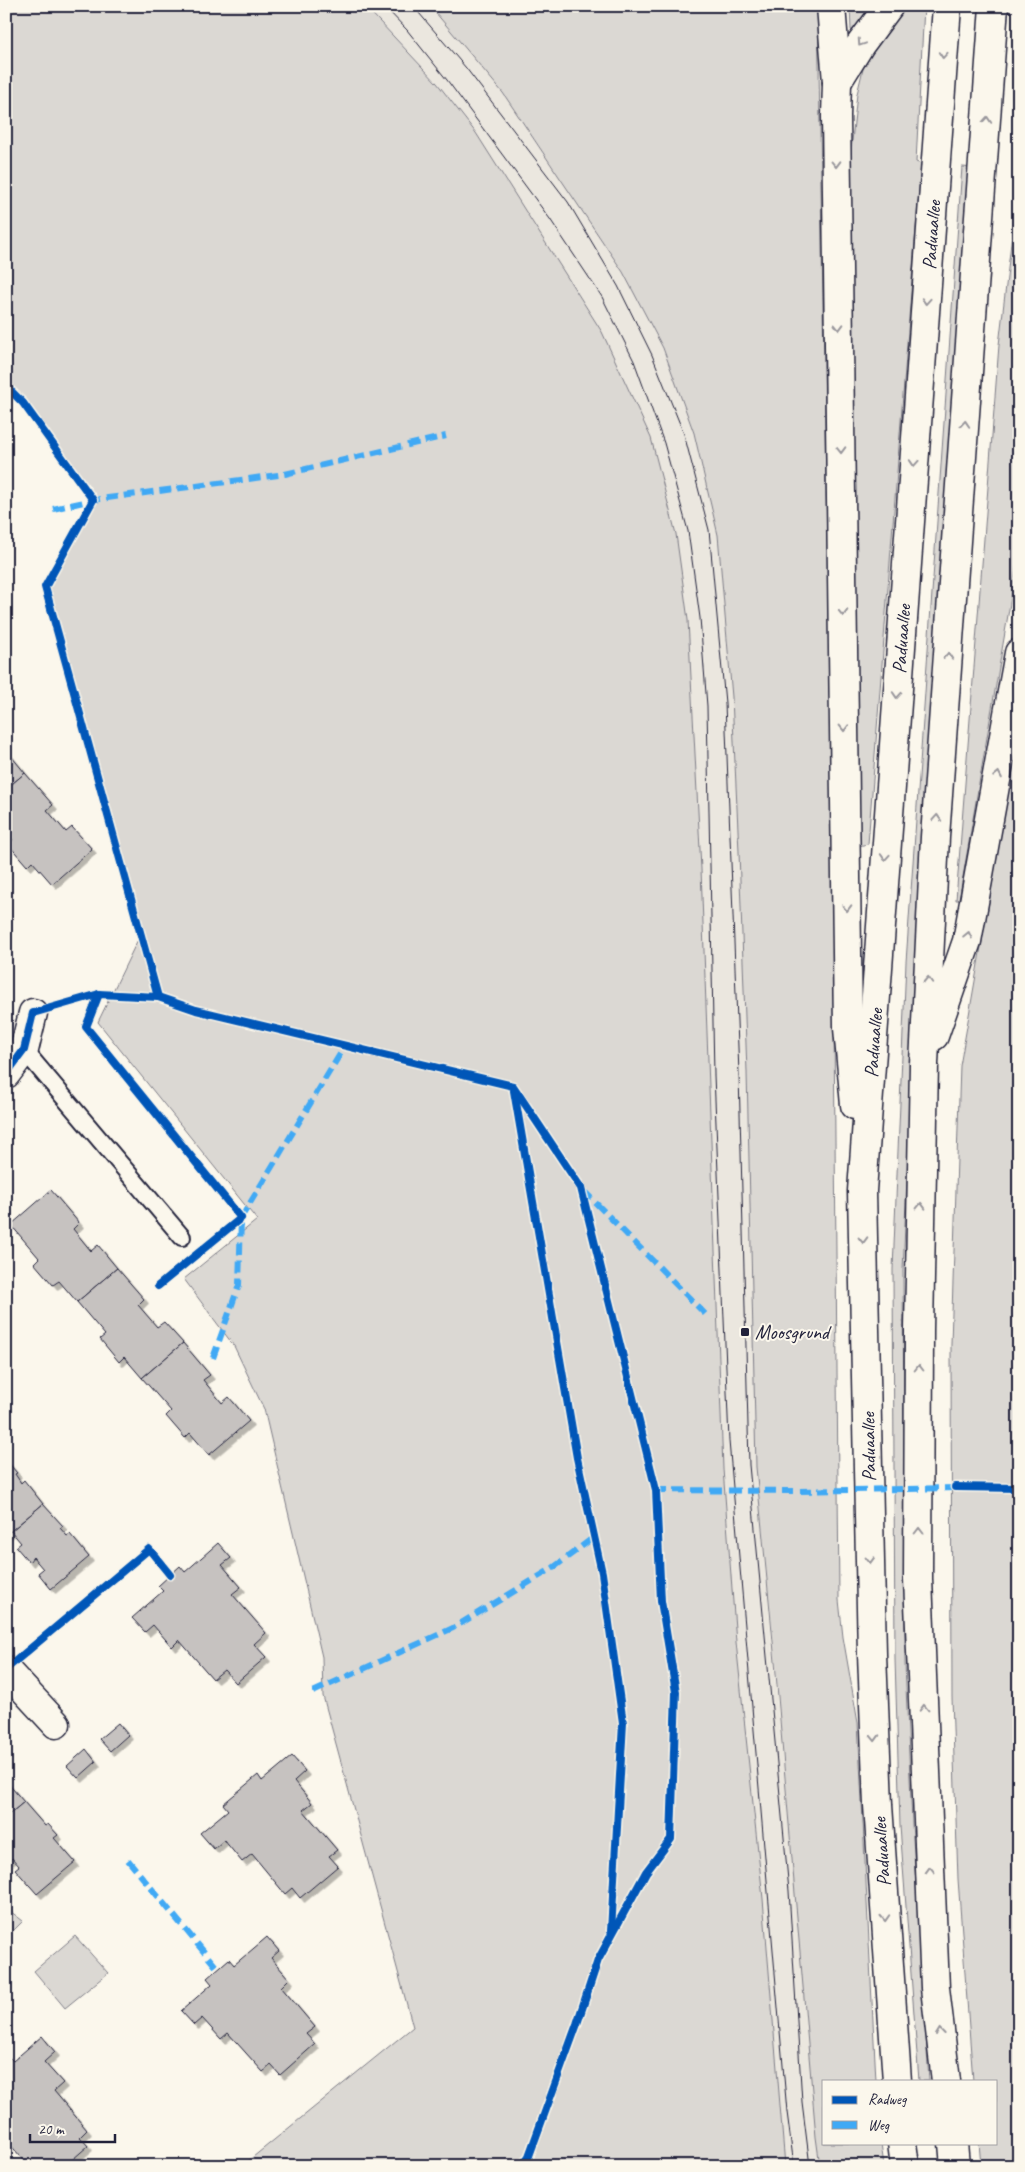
<svg xmlns="http://www.w3.org/2000/svg" width="1025" height="2172" font-family="Caveat,sans-serif">
<style>
.built{fill:#ebe7df}
.green{fill:#dbd8d3;stroke:#7e7d87}
.building{fill:#c6c2c0;stroke:#22223b;filter:url(#shadow)}
.lines{fill:none;stroke-linecap:round;stroke-linejoin:round}
.service-casing{stroke:#22223b;stroke-width:20}
.minor-casing{stroke:#22223b;stroke-width:31}
.secondary-casing{stroke:#22223b;stroke-width:31}
.trunk-casing{stroke:#22223b;stroke-width:31}
.service{stroke:#fbf7ec;stroke-width:16}
.minor{stroke:#fbf7ec;stroke-width:28}
.secondary{stroke:#fbf7ec;stroke-width:28}
.trunk{stroke:#fbf7ec;stroke-width:28}
.tram{stroke:#22223b;stroke-width:1}
.quiet{stroke:#3fa9f5;stroke-width:6;stroke-dasharray:12 6;stroke-linecap:butt}
.cycleway-casing{stroke:#fbf7ec;stroke-width:11}
.cycleway{stroke:#0057b8;stroke-width:8}
.oneway{stroke:#99979c}
.poi-dot{fill:#22223b;stroke:#fbf7ec;stroke-width:2}
.labels{text-anchor:middle;stroke-width:4;stroke-linejoin:round;paint-order:stroke}
.street-label{font-size:20px;fill:#22223b;stroke:#fbf7ec}
.poi-label{font-size:20px;fill:#22223b;stroke:#fbf7ec;text-anchor:start}
</style>
<defs>
<filter id="shadow"><feDropShadow dx="4.5" dy="4.5" stdDeviation="0" flood-color="#0004"/></filter>
</defs>
<rect width="100%" height="100%" fill="#fbf7ec"/>
<filter id="ink" filterUnits="userSpaceOnUse"><feTurbulence type="fractalNoise" baseFrequency=".02" numOctaves="2"/><feDisplacementMap in="SourceGraphic" scale="10" xChannelSelector="R" yChannelSelector="G"/><feConvolveMatrix kernelMatrix="1 2 1 2 8 2 1 2 1" color-interpolation-filters="sRGB"/></filter>
<g filter="url(#ink)">
<!-- built -->
<path class="built" d="M365 6H430L441 17 503 93 623 272 663 348 694 433 718 535 732 697 739 852 747 1072 756 1467 820 2166H785L763 1899 736 1642 723 1469 701 869 476 133 437 83Z"/>
<!-- green -->
<g class="green">
<path d="M6 6H365L437 83 476 133 602 332 651 438 676 534 688 620 701 869 723 1469 736 1642 763 1899 785 2166H242L413 2027 323 1696 322 1657 264 1409 234 1346 184 1279 257 1220 98 1022 143 929 48 587 96 498 23 401 6 382Z"/>
<path d="M430 6H818L833 907 839 1600 843 1637 858 1723 876 2081H824V2143H881L884 2166H820L816 2137 775 1662 756 1467 747 1072 739 852 732 697 718 535 694 433 663 348 623 272 503 93Z"/>
<path d="M850 6H870L855 32 851 30Z"/>
<path d="M905 6H924L916 162 921 164 868 844 858 846 851 151 857 94 863 69 884 29Z"/>
<path d="M962 167 976 168 916 964 903 1271 905 1664 912 1824 929 2081H919L900 1826 895 1659 893 1269 906 962Z"/>
<path d="M1019 175V551L959 900H956L999 345Z"/>
<path d="M1019 732V2166H981L979 2143H996V2081H973L958 1879 952 1697 951 1344 960 1066Z"/>
<path d="M6 1908 23 1921 6 1938Z"/>
<path d="M75 1936 108 1973 65 2008 34 1971Z"/>
</g>
<!-- building -->
<g class="building">
<path d="M7 751 25 773 6 789V751Z"/>
<path d="M25 773 53 805 47 810 66 832 72 827 92 849 52 884 32 861 27 866 8 844 13 840 6 831V789Z"/>
<path d="M51 1190 79 1223 73 1229 91 1251 98 1245 117 1268 77 1302 59 1281 53 1285 34 1263 39 1258 11 1225Z"/>
<path d="M117 1268 144 1299 138 1305 157 1327 164 1322 183 1343 142 1378 124 1357 119 1362 100 1339 105 1335 77 1302Z"/>
<path d="M183 1343 210 1375 203 1380 222 1403 229 1397 249 1421 209 1455 190 1433 185 1438 166 1416 171 1411 142 1378Z"/>
<path d="M6 1460 17 1473 15 1474 21 1483 24 1480 43 1504 6 1535Z"/>
<path d="M43 1504 63 1526 60 1528 67 1536 70 1534 89 1557 51 1589 38 1573 43 1569 33 1557 29 1562 16 1547 21 1543 11 1531Z"/>
<path d="M218 1543 231 1558 222 1565 241 1587 232 1594 266 1633 254 1644 266 1657 236 1683 224 1670 213 1679 179 1640 172 1647 153 1625 145 1632 132 1618 163 1591 158 1586 170 1575 180 1566 185 1572Z"/>
<path d="M118 1723 128 1735 110 1751 99 1739Z"/>
<path d="M86 1749 96 1762 78 1778 67 1766Z"/>
<path d="M292 1756 305 1771 294 1781 312 1803 303 1810 337 1850 329 1856 338 1866 300 1898 292 1888 285 1894 252 1854 242 1862 224 1840 214 1849 200 1833 228 1810 223 1804 258 1775 262 1781Z"/>
<path d="M6 1781 24 1802 6 1817Z"/>
<path d="M24 1802 45 1826 48 1824 58 1835 54 1838 75 1862 37 1894 15 1869 19 1866 12 1858 9 1861 6 1858V1817Z"/>
<path d="M267 1937 279 1951 271 1958 289 1979 281 1987 315 2027 306 2034 315 2044 280 2075 271 2065 263 2072 228 2033 221 2039 202 2018 194 2025 181 2011 212 1984 207 1978 229 1959 234 1965Z"/>
<path d="M42 2036 55 2052 44 2062 63 2083 54 2091 87 2130 80 2137 88 2146 65 2166H29L6 2140V2057L8 2056 13 2061Z"/>
</g>
<g class="lines">
<!-- service casing -->
<g class="service-casing">
<path id="service" d="M24 1050 182 1237"/>
</g>
<!-- minor casing -->
<g class="minor-casing">
<g id="minor">
<path d="M6 1074 24 1050 33 1013"/>
<path d="M6 1670 56 1724"/>
</g>
</g>
<!-- secondary casing -->
<g class="secondary-casing">
<g id="secondary">
<path d="M831 6 837 82"/>
<path d="M837 82 860 45 889 6"/>
</g>
</g>
<!-- trunk casing -->
<g class="trunk-casing">
<g id="trunk">
<path d="M837 82 836 116 848 1028 855 1105"/>
<path d="M934 1036 967 941 1019 653"/>
<path d="M897 2081 878 1805 872 1654 862 1191 947 6"/>
<path d="M946 2081 935 1988 918 1579 919 1330 924 1064 935 837 994 6"/>
<path d="M902 2143 905 2166"/>
<path d="M953 2143 955 2166"/>
</g>
</g>
<!-- service -->
<use href="#service" class="service"/>
<!-- minor -->
<use href="#minor" class="minor"/>
<!-- secondary -->
<use href="#secondary" class="secondary"/>
<!-- trunk -->
<use href="#trunk" class="trunk"/>
<!-- tram -->
<g class="tram">
<path d="M384 6 407 30 447 80 550 219 602 297 634 361 664 443 688 531 700 618 707 706 714 1075 729 1441 787 2112 794 2166"/>
<path d="M413 6 466 68 568 202 618 286 652 355 684 434 709 530 725 703 739 1074 749 1465 789 1891 802 2102 810 2166"/>
</g>
<!-- quiet -->
<g class="quiet">
<path d="M53 509 93 500 285 474 446 436"/>
<path d="M583 1190 709 1318"/>
<path d="M213 1358 239 1285 241 1218 345 1046"/>
<path d="M656 1490 795 1491 958 1488"/>
<path d="M313 1692 453 1628 553 1568 594 1537"/>
<path d="M128 1860 218 1969"/>
</g>
<!-- cycleway casing -->
<g class="cycleway-casing">
<g id="cycleway">
<path d="M6 386 23 403 93 500 45 587 158 997"/>
<path d="M99 994 86 1027 241 1218 158 1286"/>
<path d="M6 1074 24 1050 33 1013 99 994 158 997 196 1010 513 1086 581 1188 656 1490 661 1601 676 1692 671 1839 646 1872 598 1960 577 2024 529 2156 522 2166"/>
<path d="M514 1091 577 1458 602 1573 623 1723 611 1931"/>
<path d="M955 1487 1019 1488"/>
<path d="M6 1669 149 1549 170 1575"/>
</g>
</g>
<!-- cycleway -->
<use href="#cycleway" class="cycleway"/>
</g>
<!-- one-way arrows -->
<defs><path id="oneway-chevron" d="M-2-3.5L2.5 0L-2 3.5" fill="none" stroke-width="1.6" stroke-linecap="round" stroke-linejoin="round" transform="scale(1.25)"/></defs>
<g class="oneway">
<use href="#oneway-chevron" transform="translate(861 43) rotate(124)"/>
<use href="#oneway-chevron" transform="translate(943 55) rotate(94)"/>
<use href="#oneway-chevron" transform="translate(987 120) rotate(-86)"/>
<use href="#oneway-chevron" transform="translate(836 164) rotate(89)"/>
<use href="#oneway-chevron" transform="translate(926 301) rotate(94)"/>
<use href="#oneway-chevron" transform="translate(839 327) rotate(89)"/>
<use href="#oneway-chevron" transform="translate(965 424) rotate(-86)"/>
<use href="#oneway-chevron" transform="translate(841 450) rotate(89)"/>
<use href="#oneway-chevron" transform="translate(914 463) rotate(94)"/>
<use href="#oneway-chevron" transform="translate(843 613) rotate(89)"/>
<use href="#oneway-chevron" transform="translate(948 656) rotate(-86)"/>
<use href="#oneway-chevron" transform="translate(897 695) rotate(94)"/>
<use href="#oneway-chevron" transform="translate(844 728) rotate(89)"/>
<use href="#oneway-chevron" transform="translate(998 775) rotate(-79)"/>
<use href="#oneway-chevron" transform="translate(937 818) rotate(-86)"/>
<use href="#oneway-chevron" transform="translate(885 857) rotate(94)"/>
<use href="#oneway-chevron" transform="translate(847 908) rotate(89)"/>
<use href="#oneway-chevron" transform="translate(968 935) rotate(-78)"/>
<use href="#oneway-chevron" transform="translate(928 980) rotate(-87)"/>
<use href="#oneway-chevron" transform="translate(921 1206) rotate(-89)"/>
<use href="#oneway-chevron" transform="translate(863 1240) rotate(89)"/>
<use href="#oneway-chevron" transform="translate(919 1368) rotate(-90)"/>
<use href="#oneway-chevron" transform="translate(919 1531) rotate(-90)"/>
<use href="#oneway-chevron" transform="translate(870 1560) rotate(89)"/>
<use href="#oneway-chevron" transform="translate(924 1708) rotate(-92)"/>
<use href="#oneway-chevron" transform="translate(875 1738) rotate(88)"/>
<use href="#oneway-chevron" transform="translate(930 1870) rotate(-92)"/>
<use href="#oneway-chevron" transform="translate(885 1918) rotate(87)"/>
<use href="#oneway-chevron" transform="translate(940 2032) rotate(-97)"/>
</g>
</g>
<!-- markers -->
<rect class="poi-dot" x="740" y="1327" width="10" height="10" rx="2.5"/>
<g class="labels">
<!-- street labels -->
<g class="street-label">
<text transform="translate(931 235) rotate(-86)" y="7">Paduaallee</text>
<text transform="translate(901 639) rotate(-86)" y="7">Paduaallee</text>
<text transform="translate(873 1043) rotate(-86)" y="7">Paduaallee</text>
<text transform="translate(868 1447) rotate(-91)" y="7">Paduaallee</text>
<text transform="translate(881 1852) rotate(-94)" y="7">Paduaallee</text>
</g>
<!-- poi labels -->
<g class="poi-label">
<text x="755" y="1339">Moosgrund</text>
</g>
</g>
<!-- margin -->
<rect width="1025" height="2172" fill="none" stroke="#fbf7ec" stroke-width="25"/>
<rect x="12" y="12" width="1000" height="2147" fill="none" stroke="#22223b" stroke-width="2" filter="url(#ink)"/>
<!-- legend -->
<rect x="822" y="2080" width="175" height="65" fill="#fbf7ec" stroke="#a4a2a5"/>
<rect x="832" y="2096" width="25" height="8" fill="#0057b8" stroke="#a4a2a5"/>
<text x="868" y="2104" font-size="15" fill="#22223b">Radweg</text>
<rect x="832" y="2121" width="25" height="8" fill="#3fa9f5" stroke="#a4a2a5"/>
<text x="868" y="2130" font-size="15" fill="#22223b">Weg</text>
<!-- scale -->
<path d="M30 2134v8h85v-8" fill="none" stroke="#22223b" stroke-width="2.5"/>
<text x="38" y="2134" font-size="15" fill="#22223b" stroke="#fbf7ec" stroke-width="4" paint-order="stroke">20 m</text>
</svg>
